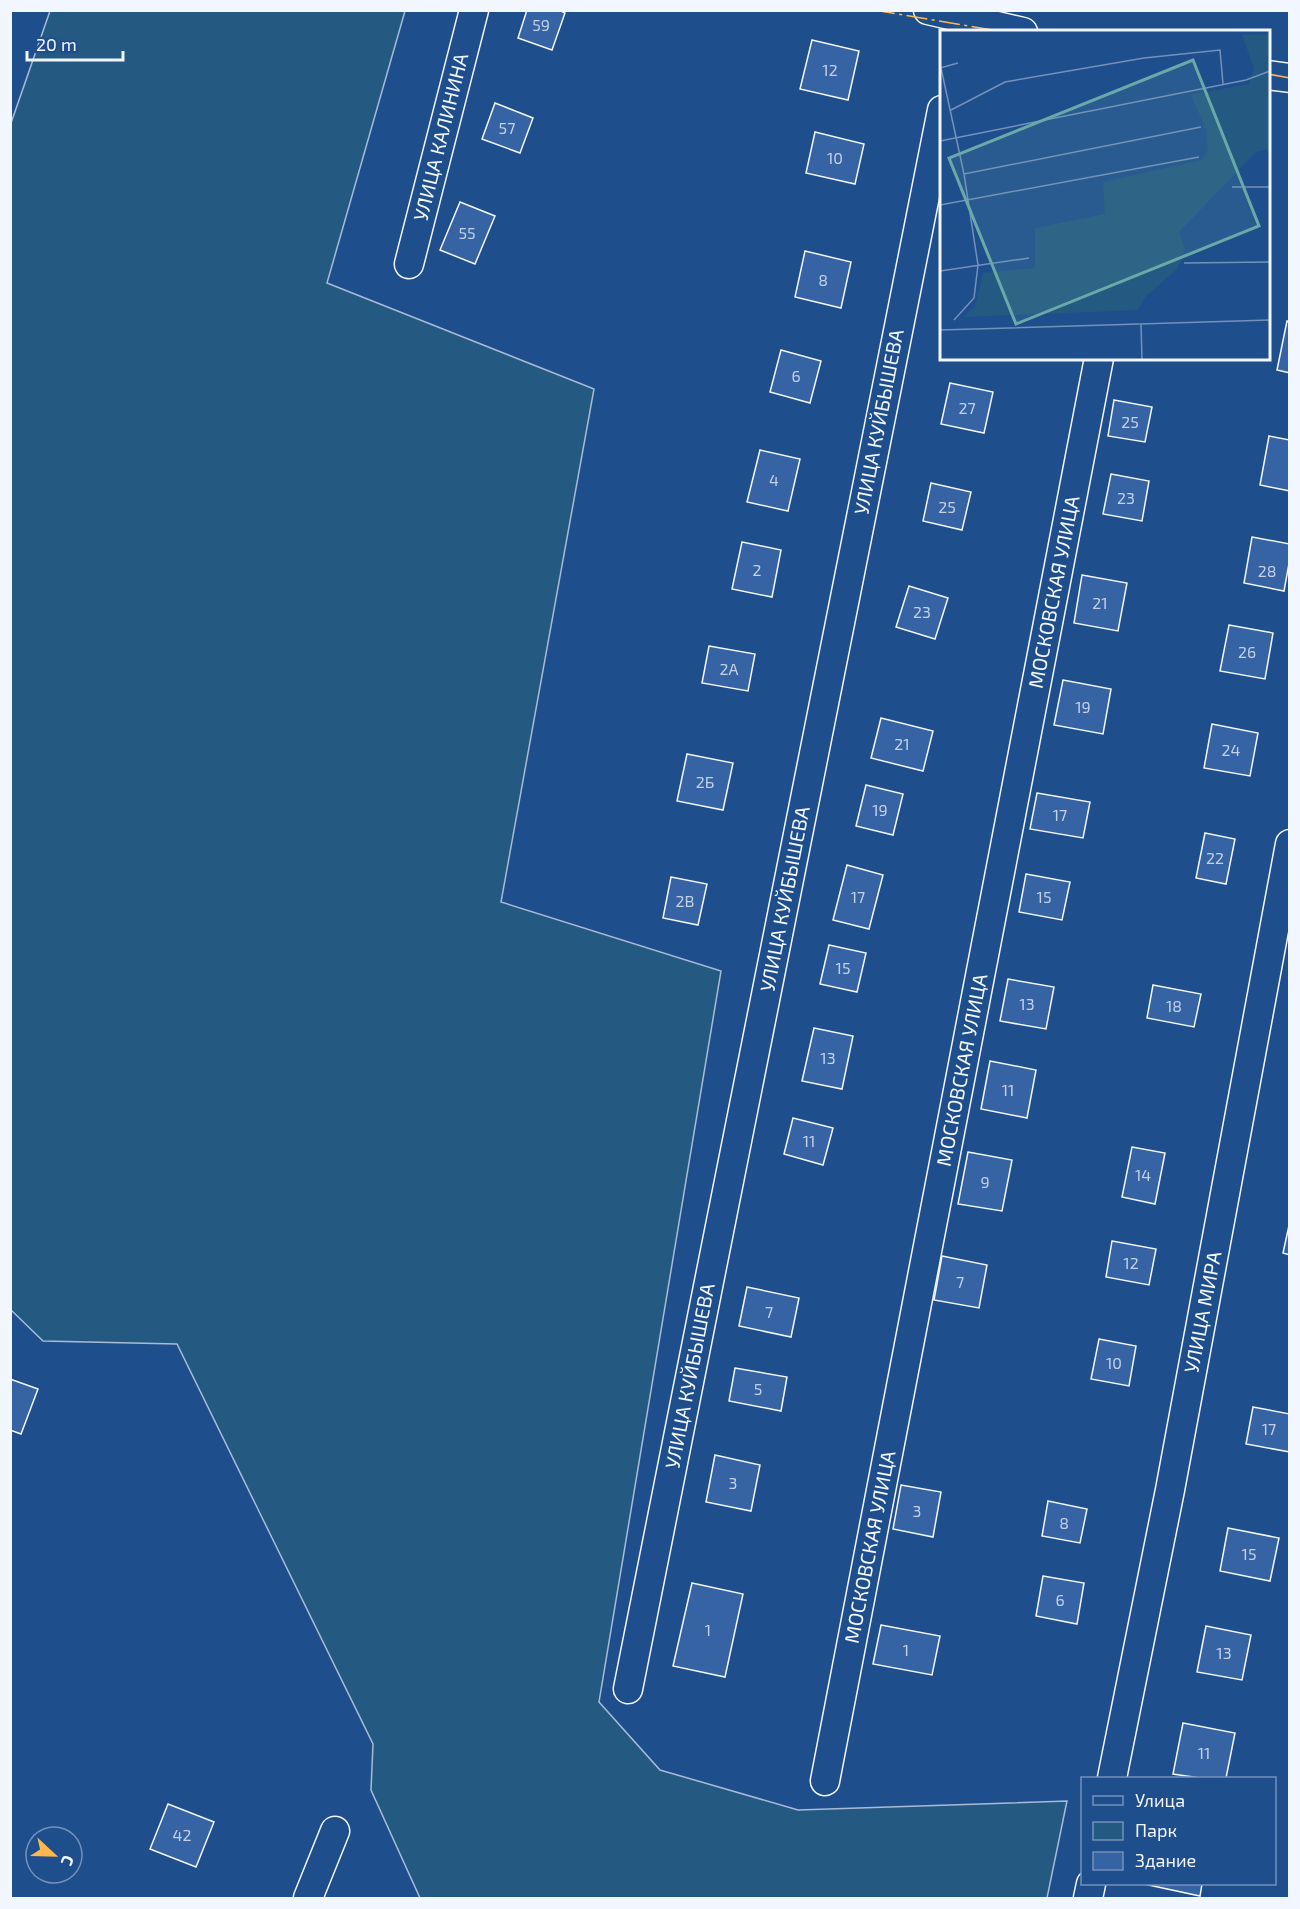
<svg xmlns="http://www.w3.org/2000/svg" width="1300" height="1909" font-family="'Exo 2',sans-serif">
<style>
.green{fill:#245a82;stroke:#a8bbd7;stroke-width:1.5}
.building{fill:#3563a3;stroke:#f2f6ff;stroke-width:1.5}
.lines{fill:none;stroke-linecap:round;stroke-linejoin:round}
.minor-casing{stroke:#f2f6ff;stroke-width:31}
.minor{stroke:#1f4e8c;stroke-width:28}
.power{stroke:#ffb74d;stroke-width:1.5;stroke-dasharray:21 4.5 3 4.5;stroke-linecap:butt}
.labels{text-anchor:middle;stroke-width:4.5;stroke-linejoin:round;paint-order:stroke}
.number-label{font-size:16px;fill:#c3d1e8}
.street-label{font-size:20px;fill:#f2f6ff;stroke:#1f4e8c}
.inset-road{fill:none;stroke:#7391ba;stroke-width:1.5}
.view{fill:#6aa9a8;fill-opacity:0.15;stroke:#6aa9a8;stroke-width:3}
.inset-edge{fill:none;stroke:#f2f6ff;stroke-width:3}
</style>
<rect width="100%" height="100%" fill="#1f4e8c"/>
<!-- green -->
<path class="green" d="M50 11H405L327 283 594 389 501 902 721 971 599 1702 660 1770 798 1810 1067 1801 1047 1898H420L371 1790 373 1744 177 1344 43 1341 11 1310 10 126Z"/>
<!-- building -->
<g class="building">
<path d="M527 10H559L565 13 552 50 518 38Z"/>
<path d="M812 40 859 51 848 100 800 89Z"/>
<path d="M495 103 533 118 520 153 482 139Z"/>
<path d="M815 132 864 144 855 184 806 173Z"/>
<path d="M460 202 495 216 475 264 440 250Z"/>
<path d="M805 251 851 262 841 308 795 297Z"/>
<path d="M1287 321 1290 322V373L1277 370Z"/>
<path d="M781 350 821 361 810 403 770 392Z"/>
<path d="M950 383 993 392 984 433 941 424Z"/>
<path d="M1114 400 1152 407 1145 442 1108 436Z"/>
<path d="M1269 436 1290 440V491L1260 485Z"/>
<path d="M760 450 800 459 788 511 747 502Z"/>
<path d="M1111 474 1149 481 1142 521 1103 514Z"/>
<path d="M931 483 971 492 962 530 923 521Z"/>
<path d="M1252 537 1290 544V558L1284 591 1244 583Z"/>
<path d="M742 542 781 550 772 597 732 589Z"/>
<path d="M1082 575 1127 583 1118 631 1074 623Z"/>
<path d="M909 586 948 598 935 639 896 627Z"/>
<path d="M1229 625 1273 633 1265 679 1220 671Z"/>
<path d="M709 646 755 654 748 691 702 683Z"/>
<path d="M1063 680 1111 689 1103 734 1054 725Z"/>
<path d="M881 718 933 731 923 771 871 758Z"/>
<path d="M1212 724 1258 733 1250 776 1204 768Z"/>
<path d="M687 754 733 763 723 810 677 801Z"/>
<path d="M866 785 903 794 893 835 856 826Z"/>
<path d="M1037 793 1090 802 1083 838 1030 829Z"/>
<path d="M1205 833 1235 839 1226 884 1196 878Z"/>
<path d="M847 865 883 875 869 929 833 920Z"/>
<path d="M1026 874 1070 882 1062 920 1019 912Z"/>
<path d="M671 877 707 884 698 925 663 918Z"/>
<path d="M829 945 866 953 857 992 820 984Z"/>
<path d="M1008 979 1054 987 1046 1029 1000 1021Z"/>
<path d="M1153 985 1201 994 1194 1027 1147 1018Z"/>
<path d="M814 1028 853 1036 842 1089 802 1081Z"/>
<path d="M990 1061 1036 1070 1027 1118 981 1109Z"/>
<path d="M793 1118 833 1128 823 1165 784 1154Z"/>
<path d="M1132 1147 1165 1153 1155 1204 1122 1197Z"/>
<path d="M968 1152 1012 1160 1002 1211 958 1204Z"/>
<path d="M1290 1221V1255L1283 1253Z"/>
<path d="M1112 1241 1156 1249 1149 1285 1106 1277Z"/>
<path d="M942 1256 987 1265 979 1308 934 1300Z"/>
<path d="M747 1287 799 1298 791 1337 739 1326Z"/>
<path d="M1099 1339 1136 1346 1129 1386 1091 1379Z"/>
<path d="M735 1368 787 1377 781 1411 729 1401Z"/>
<path d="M10 1379 38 1389 21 1434 10 1430Z"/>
<path d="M1253 1407 1290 1414V1452L1246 1444Z"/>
<path d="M715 1455 760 1465 751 1511 706 1502Z"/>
<path d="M901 1485 941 1492 933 1537 893 1529Z"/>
<path d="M1048 1501 1087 1509 1080 1543 1042 1536Z"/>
<path d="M1228 1528 1279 1538 1270 1581 1220 1571Z"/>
<path d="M1043 1576 1084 1583 1077 1624 1036 1616Z"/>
<path d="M692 1583 743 1594 725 1677 673 1666Z"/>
<path d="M881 1625 940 1636 932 1675 873 1664Z"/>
<path d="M1206 1626 1251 1635 1242 1680 1197 1672Z"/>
<path d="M1183 1723 1235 1733 1226 1778H1200L1173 1774Z"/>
<path d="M168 1804 214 1822 196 1867 150 1849Z"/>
<path d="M1144 1884H1202L1200 1896Z"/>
</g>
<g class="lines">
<!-- minor casing -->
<g class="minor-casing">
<g id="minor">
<path d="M928 10 1023 32"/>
<path d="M1268 75 1290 78"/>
<path d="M409 264 474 10"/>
<path d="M628 1689 942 110"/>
<path d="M1112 1778 1170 1490 1290 844"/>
<path d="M825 1781 1099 358"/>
<path d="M308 1898 335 1831"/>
<path d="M1088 1898 1091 1884"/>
</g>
</g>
<!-- minor -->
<use href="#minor" class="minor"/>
<!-- power -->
<g class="power">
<path d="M874 10 1004 32"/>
<path d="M1268 74 1290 78"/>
</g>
</g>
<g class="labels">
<!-- number labels -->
<g class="number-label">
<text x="541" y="31">59</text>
<text x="830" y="76">12</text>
<text x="507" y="134">57</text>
<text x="835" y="164">10</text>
<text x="467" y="239">55</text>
<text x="823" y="286">8</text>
<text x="796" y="382">6</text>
<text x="967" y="414">27</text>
<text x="1130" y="428">25</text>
<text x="774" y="486">4</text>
<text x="1126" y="504">23</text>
<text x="947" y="513">25</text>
<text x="757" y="576">2</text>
<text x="1267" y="577">28</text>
<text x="1100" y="609">21</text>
<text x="922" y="618">23</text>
<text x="1247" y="658">26</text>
<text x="729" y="675">2А</text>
<text x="1083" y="713">19</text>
<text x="902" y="750">21</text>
<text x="1231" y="756">24</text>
<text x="705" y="788">2Б</text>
<text x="880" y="816">19</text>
<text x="1060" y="821">17</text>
<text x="1215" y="864">22</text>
<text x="858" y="903">17</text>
<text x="1044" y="903">15</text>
<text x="685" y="907">2В</text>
<text x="843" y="974">15</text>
<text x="1027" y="1010">13</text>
<text x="1174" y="1012">18</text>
<text x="828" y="1064">13</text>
<text x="1008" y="1096">11</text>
<text x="809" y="1147">11</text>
<text x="1143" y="1181">14</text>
<text x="985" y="1188">9</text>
<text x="1131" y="1269">12</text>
<text x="960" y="1288">7</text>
<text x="769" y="1318">7</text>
<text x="1114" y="1369">10</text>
<text x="758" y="1395">5</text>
<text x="1269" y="1435">17</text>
<text x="733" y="1489">3</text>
<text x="917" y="1517">3</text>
<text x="1064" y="1529">8</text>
<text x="1249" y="1560">15</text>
<text x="1060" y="1606">6</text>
<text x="708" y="1636">1</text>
<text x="906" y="1656">1</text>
<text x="1224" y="1659">13</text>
<text x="1204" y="1759">11</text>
<text x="182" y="1841">42</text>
</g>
<!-- street labels -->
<g class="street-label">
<text transform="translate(441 137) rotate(-76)" y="7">УЛИЦА КАЛИНИНА</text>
<text transform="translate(879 422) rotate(-79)" y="7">УЛИЦА КУЙБЫШЕВА</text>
<text transform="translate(1054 592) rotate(-79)" y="7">МОСКОВСКАЯ УЛИЦА</text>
<text transform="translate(785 899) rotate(-79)" y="7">УЛИЦА КУЙБЫШЕВА</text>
<text transform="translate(962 1070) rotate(-79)" y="7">МОСКОВСКАЯ УЛИЦА</text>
<text transform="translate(1203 1312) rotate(-79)" y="7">УЛИЦА МИРА</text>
<text transform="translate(690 1376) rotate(-79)" y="7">УЛИЦА КУЙБЫШЕВА</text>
<text transform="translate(870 1547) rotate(-79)" y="7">МОСКОВСКАЯ УЛИЦА</text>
</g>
</g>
<!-- overview -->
<g transform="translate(940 30)">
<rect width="330" height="330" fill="#1f4e8c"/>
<path d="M330 4V119L316 122 239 202 245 220 237 239 205 267 198 280 23 287 35 277 43 243 95 238V198L165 184 163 152 262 130 268 119 266 99 251 65 309 54 314 38 302 5Z" fill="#245a82"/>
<path class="inset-road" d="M0 38 18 33M1 38 24 144 38 235 34 268 14 290M11 80 65 52 204 28 280 20 283 54M0 111 306 50 330 41M24 144 261 97M292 157H330M0 175 259 127M244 233 330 232M0 241 89 228M201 294 202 330M0 300 330 290"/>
<path class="view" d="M253 30 319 196 76 294 9 128Z"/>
<rect width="330" height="330" class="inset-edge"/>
</g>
<!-- border -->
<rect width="1300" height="1909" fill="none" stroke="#f2f6ff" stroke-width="24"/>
<!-- legend -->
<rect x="1081" y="1777" width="195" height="108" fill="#1f4e8c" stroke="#7391ba" stroke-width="1.5"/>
<rect x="1093" y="1796" width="30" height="9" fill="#1f4e8c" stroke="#7391ba" stroke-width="1.5"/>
<text x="1135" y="1807" font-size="18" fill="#f2f6ff">Улица</text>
<rect x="1093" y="1822" width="30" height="18" fill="#245a82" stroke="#7391ba" stroke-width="1.5"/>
<text x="1135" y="1837" font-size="18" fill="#f2f6ff">Парк</text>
<rect x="1093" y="1852" width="30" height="18" fill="#3563a3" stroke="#7391ba" stroke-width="1.5"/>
<text x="1135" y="1867" font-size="18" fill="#f2f6ff">Здание</text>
<!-- north arrow -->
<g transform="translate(54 1855) rotate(112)"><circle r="28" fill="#1f4e8c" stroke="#7391ba" stroke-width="1.5"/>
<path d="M0-4.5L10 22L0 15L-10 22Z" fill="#ffb74d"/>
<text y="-9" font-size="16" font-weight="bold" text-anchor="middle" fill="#f2f6ff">С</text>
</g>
<!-- scale -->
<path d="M27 51v9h96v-9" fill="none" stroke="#f2f6ff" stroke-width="3"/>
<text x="36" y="51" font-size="18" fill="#f2f6ff" stroke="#1f4e8c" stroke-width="4.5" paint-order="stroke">20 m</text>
</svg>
